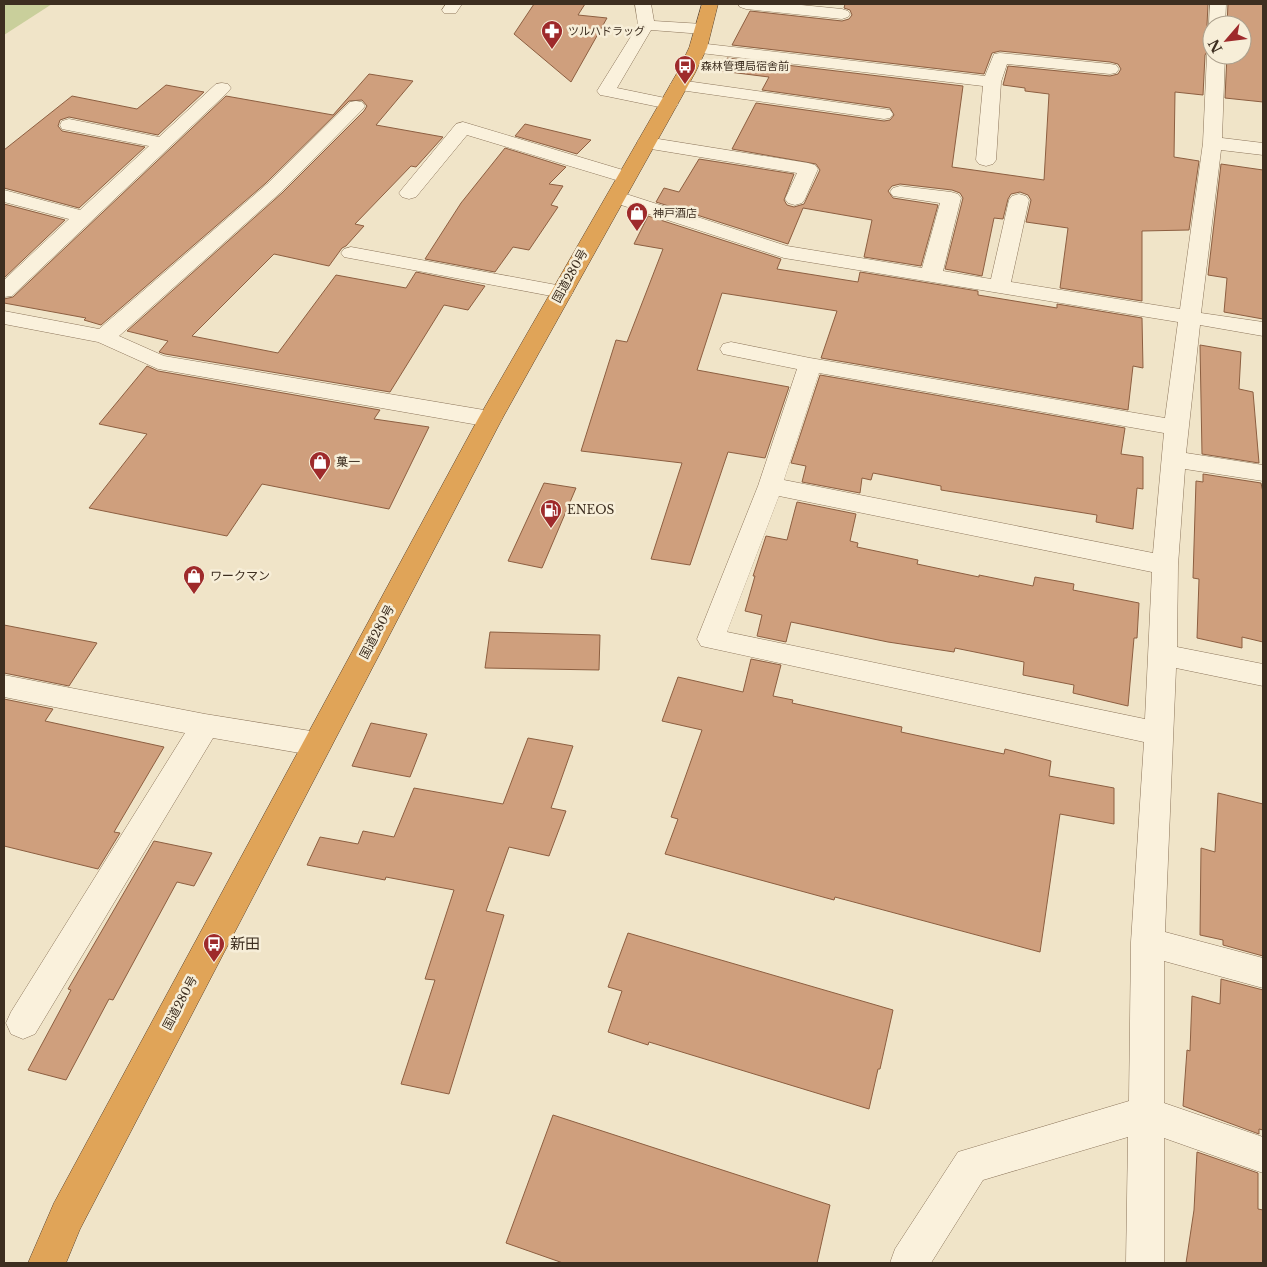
<svg xmlns="http://www.w3.org/2000/svg" width="1267" height="1267" font-family="'Libre Baskerville','Noto Sans JP',serif">
<style>
.green{fill:#c9cf9b}
.building{fill:#cf9f7d;stroke:#8d5f41}
.lines{fill:none;stroke-linecap:round;stroke-linejoin:round}
.minor-casing{stroke:#8d765c;stroke-width:1}
.highway-casing{stroke:#5b4430;stroke-width:1}
.minor{fill:#faf1dc;fill-rule:evenodd}
.highway{fill:#e0a458;fill-rule:evenodd}
.labels{text-anchor:middle;stroke-width:5;stroke-linejoin:round;paint-order:stroke}
.far-poi-label{font-size:11px;fill:#3d2e20;stroke:#f7eed8;text-anchor:start}
.street-label{font-size:12px;fill:#3d2e20;stroke:#f7eed8}
.poi-label{font-size:12px;fill:#3d2e20;stroke:#f7eed8;text-anchor:start}
.near-poi-label{font-size:15px;fill:#3d2e20;stroke:#f7eed8;text-anchor:start}
</style>
<rect width="100%" height="100%" fill="#f0e4c8"/>
<!-- green -->
<path class="green" d="M4 4H52L4 35Z"/>
<!-- building -->
<g class="building">
<path d="M534 4H585L578 15 607 18 571 82 514 34Z"/>
<path d="M845 4H1208L1207 25 1209 30 1212 31V49L1208 50 1205 55 1203 95 1175 92 1174 157 1199 161 1189 230 1142 231V301L1060 288 1068 228 1026 222 1031 200 1028 195 1020 192 1011 194 1008 199 1003 219 994 218 982 276 945 269 963 198 960 193 952 190 900 184 892 186 888 191 893 198 938 205 921 266 864 257 872 220 803 208 788 244 656 202 664 188 679 192 699 159 794 174 784 200 787 205 794 207 804 204 820 170 816 164 732 149 756 103 884 121 890 120 894 115 890 108 762 90 769 77 721 71 727 58 963 86 952 167 1044 180 1049 94 1025 91V88L1003 85 1008 66 1110 76 1118 74 1121 69 1118 64 1110 62 1000 51 992 53 984 74 732 45 750 11 842 21 849 19 852 15 850 10 844 8Z"/>
<path d="M1228 4H1263V102L1225 98 1227 55H1242V25H1227Z"/>
<path d="M369 74 413 81 376 125 443 137 416 167 411 166 355 224 364 226 346 246 342 248 329 266 274 254 192 336 278 353 336 275 406 288 416 272 485 286 468 310 444 305 390 392 165 354 159 352 168 341 127 331 282 193 364 111 367 106 362 100 349 101 266 183 101 325 84 320 86 318 4 303V299L13 297 226 96 333 115Z"/>
<path d="M166 85 204 92 158 135 69 117 60 120 58 126 62 131 145 147 79 208 4 188V150L72 96 137 109Z"/>
<path d="M525 124 591 140 577 154 515 136Z"/>
<path d="M505 148 566 167 549 184 563 186 551 205 558 207 529 250 513 247 495 272 425 259 461 203Z"/>
<path d="M1221 164 1263 170V319L1224 312 1227 278 1208 275Z"/>
<path d="M4 204 65 220 4 278Z"/>
<path d="M648 216 781 259 777 269 858 282 860 272 978 291V295L1057 308V304L1142 318 1143 368 1133 366 1128 410 821 358 837 311 722 293 697 370 789 387 765 458 728 452 690 565 651 559 682 463 581 451 616 340 627 342 663 249 634 244Z"/>
<path d="M1200 345 1241 352 1239 389 1253 392 1259 463 1202 454Z"/>
<path d="M147 366 158 371 380 410 374 419 429 427 389 509 262 484 227 536 89 508 147 434 99 424Z"/>
<path d="M820 375 1125 428 1121 454 1143 457V489L1137 488 1133 529 1096 522 1097 515 941 490V486L873 473 871 480 862 478 860 493 802 482 806 466 791 463Z"/>
<path d="M1203 474 1261 483 1263 492V642L1242 637V648L1197 638 1199 579 1193 578 1196 481 1203 482Z"/>
<path d="M544 483 576 488 542 568 508 561Z"/>
<path d="M797 502 856 514 850 541 858 543 857 547 918 560 917 564 979 577V575L1033 586 1035 577 1074 584 1073 590 1139 603 1137 638H1134L1128 706 1073 693 1074 685 1023 675 1024 662 955 648 954 652 888 642 791 622 786 642 757 636 762 615 745 611 755 576H753L766 536 787 540Z"/>
<path d="M4 625 97 643 69 686 4 673Z"/>
<path d="M490 632 600 635 599 670 485 668Z"/>
<path d="M751 659 781 665 773 696 793 700 792 703 902 727 901 732 1004 754 1005 749 1051 761 1049 776 1114 788V824L1060 814 1040 952 835 897 834 900 665 854 678 819 671 817 702 730 662 721 678 677 743 692Z"/>
<path d="M4 699 53 709 45 721 164 747 114 832 120 833 98 869 4 846Z"/>
<path d="M371 723 427 734 410 777 352 766Z"/>
<path d="M528 738 573 746 551 808 566 811 549 856 509 847 486 911 504 915 449 1094 401 1084 435 980 425 979 454 890 386 877 385 880 307 865 320 837 358 844 363 831 394 837 414 788 503 804Z"/>
<path d="M1218 793 1263 804V956L1223 945V940L1200 935 1201 848 1215 852Z"/>
<path d="M154 841 212 853 194 886 177 882 113 1000 109 999 66 1080 28 1070 71 990 68 989Z"/>
<path d="M628 933 893 1010 880 1069H878L869 1109 649 1042 648 1045 608 1032 622 991 608 987Z"/>
<path d="M1221 979 1263 990V1130L1259 1129V1134L1183 1106 1187 1050 1190 1051 1192 996 1220 1004Z"/>
<path d="M553 1115 830 1205 817 1263H563L506 1243Z"/>
<path d="M1197 1152 1258 1173V1209L1263 1210V1263H1186L1194 1210Z"/>
</g>
<g class="lines">
<!-- minor casing -->
<g class="minor-casing">
<g id="minor">
<path d="M446 4H462L456 13H444L442 10Z"/>
<path d="M635 4H651L654 21 703 24 709 25 711 29 709 33 703 34 651 30 617 88 675 100 678 104 675 108 669 109 606 96 600 95 597 91 638 25Z"/>
<path d="M738 4H791L842 9 848 11 850 14 848 17 842 19 746 9 740 7Z"/>
<path d="M1210 4H1226L1225 25H1212L1211 29 1209 25Z"/>
<path d="M698 43 985 76 994 54 1000 53 1110 64 1116 65 1119 69 1116 73 1110 74 1007 64 1001 82 996 160 993 164 986 166 979 164 976 160 983 86 692 52 689 48 692 44Z"/>
<path d="M1210 51H1212V55H1225L1222 138 1263 143V155L1221 150 1201 313 1263 322V336L1200 325 1186 453 1263 465V481L1185 469 1178 565 1177 647 1263 664V686L1176 668 1165 932 1263 958V988L1164 961V1103L1263 1137V1173L1164 1138V1263H1126L1128 1137 983 1180 931 1263H890L895 1249 958 1152 1129 1101 1131 942 1144 742 701 646 697 639 758 486 797 369 723 354 720 349 723 344 731 342 810 358 1165 418 1178 322 784 258 609 201 606 197 609 193 616 191 623 193 787 246 922 268 940 203 893 196 890 192 893 188 900 186 951 192 958 194 961 198 943 271 991 279 1009 200 1012 196 1019 194 1026 196 1029 200 1011 282 1180 309 1203 143 1207 55ZM819 373 1164 433 1153 553 784 480ZM779 496 1152 572 1145 719 727 632Z"/>
<path d="M679 80 884 109 890 110 893 114 890 118 884 119 673 89 670 85 673 81Z"/>
<path d="M222 83 228 84 231 88 228 92 12 296 4 297V280L69 219 4 202V190L80 210 149 146 62 129 60 125 62 121 69 119 159 137 216 84Z"/>
<path d="M356 101 362 102 365 106 362 110 281 192 119 336 164 356 490 411 498 414 502 419 498 424 490 427 158 369 98 342 4 324V311L99 329 267 184 350 102Z"/>
<path d="M463 122 633 173 636 177 633 181 626 183 467 135 416 197 409 199 402 197 399 193 402 189 456 124Z"/>
<path d="M646 137 808 163 815 165 818 169 805 199 802 203 795 205 788 203 785 199 797 173 639 147 637 143 639 139Z"/>
<path d="M351 247 562 286 570 287 573 292 570 297 562 298 344 257 341 253 344 249Z"/>
<path d="M4 675 205 714 317 732 327 736 332 744 327 752 317 756 213 738 35 1034 23 1039 11 1034 6 1023 11 1012 185 733 4 697Z"/>
</g>
</g>
<!-- highway casing -->
<g class="highway-casing">
<path id="highway" d="M702 4H718L707 48 695 73 502 419 80 1229 66 1263H28L54 1203 478 419 677 73 689 48Z"/>
</g>
<!-- minor -->
<use href="#minor" class="minor"/>
<!-- highway -->
<use href="#highway" class="highway"/>
</g>
<!-- icons -->
<defs>
<g id="pharmacy-pin" transform="scale(1.125)"><path d="M0 17L-7.5 6A9.5 9.5 0 1 1 7.5 6Z" fill="#9e2a2b" stroke="#f7eed8"/><path d="M-2-6h4v4h4v4h-4v4h-4v-4h-4v-4h4Z" fill="#fff"/></g>
<g id="bus-pin" transform="scale(1.125)"><path d="M0 17L-7.5 6A9.5 9.5 0 1 1 7.5 6Z" fill="#9e2a2b" stroke="#f7eed8"/><path d="M-5-6H5V4H4V6H2V4H-2V6H-4V4H-5ZM-3.5-4V0h7V-4ZM-3.5 1.2v1.5H-2V1.2ZM2 1.2v1.5H3.5V1.2Z" fill="#fff"/></g>
<g id="shop-pin" transform="scale(1.125)"><path d="M0 17L-7.5 6A9.5 9.5 0 1 1 7.5 6Z" fill="#9e2a2b" stroke="#f7eed8"/><path d="M-5-2.5h2.3a2.7 3.5 0 0 1 5.4 0H5L5.5 6h-11ZM-1.5-2.5h3a1.5 2.3 0 0 0-3 0Z" fill="#fff"/></g>
<g id="fuel-pin" transform="scale(1.125)"><path d="M0 17L-7.5 6A9.5 9.5 0 1 1 7.5 6Z" fill="#9e2a2b" stroke="#f7eed8"/><path d="M-5.5-6h7V0h2V4h1.3V-2.5L3-4.5l.8-.8L6-3V5H2.5V1h-1V6h-7ZM-4.2-4.7v3.2H.2V-4.7Z" fill="#fff"/></g>
</defs>
<g fill-rule="evenodd">
<use href="#pharmacy-pin" x="552" y="31"/>
<use href="#bus-pin" x="685" y="66"/>
<use href="#shop-pin" x="637" y="213"/>
<use href="#shop-pin" x="320" y="462"/>
<use href="#fuel-pin" x="551" y="510"/>
<use href="#shop-pin" x="194" y="576"/>
<use href="#bus-pin" x="214" y="944"/>
</g>
<g class="labels">
<!-- far-poi labels -->
<g class="far-poi-label">
<text x="568" y="35">ツルハドラッグ</text>
<text x="701" y="70">森林管理局宿舎前</text>
<text x="653" y="217">神戸酒店</text>
</g>
<!-- street labels -->
<g class="street-label">
<text transform="translate(570 276) rotate(-61)" y="4">国道280号</text>
<text transform="translate(377 632) rotate(-62)" y="4">国道280号</text>
<text transform="translate(180 1003) rotate(-62)" y="4">国道280号</text>
</g>
<!-- poi labels -->
<g class="poi-label">
<text x="336" y="466">菓一</text>
<text x="567" y="514">ENEOS</text>
<text x="210" y="580">ワークマン</text>
</g>
<!-- near-poi labels -->
<g class="near-poi-label">
<text x="230" y="949">新田</text>
</g>
</g>
<!-- border -->
<rect width="1267" height="1267" fill="none" stroke="#3d2e20" stroke-width="10"/>
<!-- north arrow -->
<g transform="translate(1227 40) rotate(242)"><circle r="24" fill="#f7eed8" stroke="#ada18e"/>
<path d="M0-4L9 19L0 12L-9 19Z" fill="#9e2a2b"/>
<text y="-8" font-size="14" font-weight="bold" text-anchor="middle" fill="#3d2e20">N</text>
</g>
</svg>
